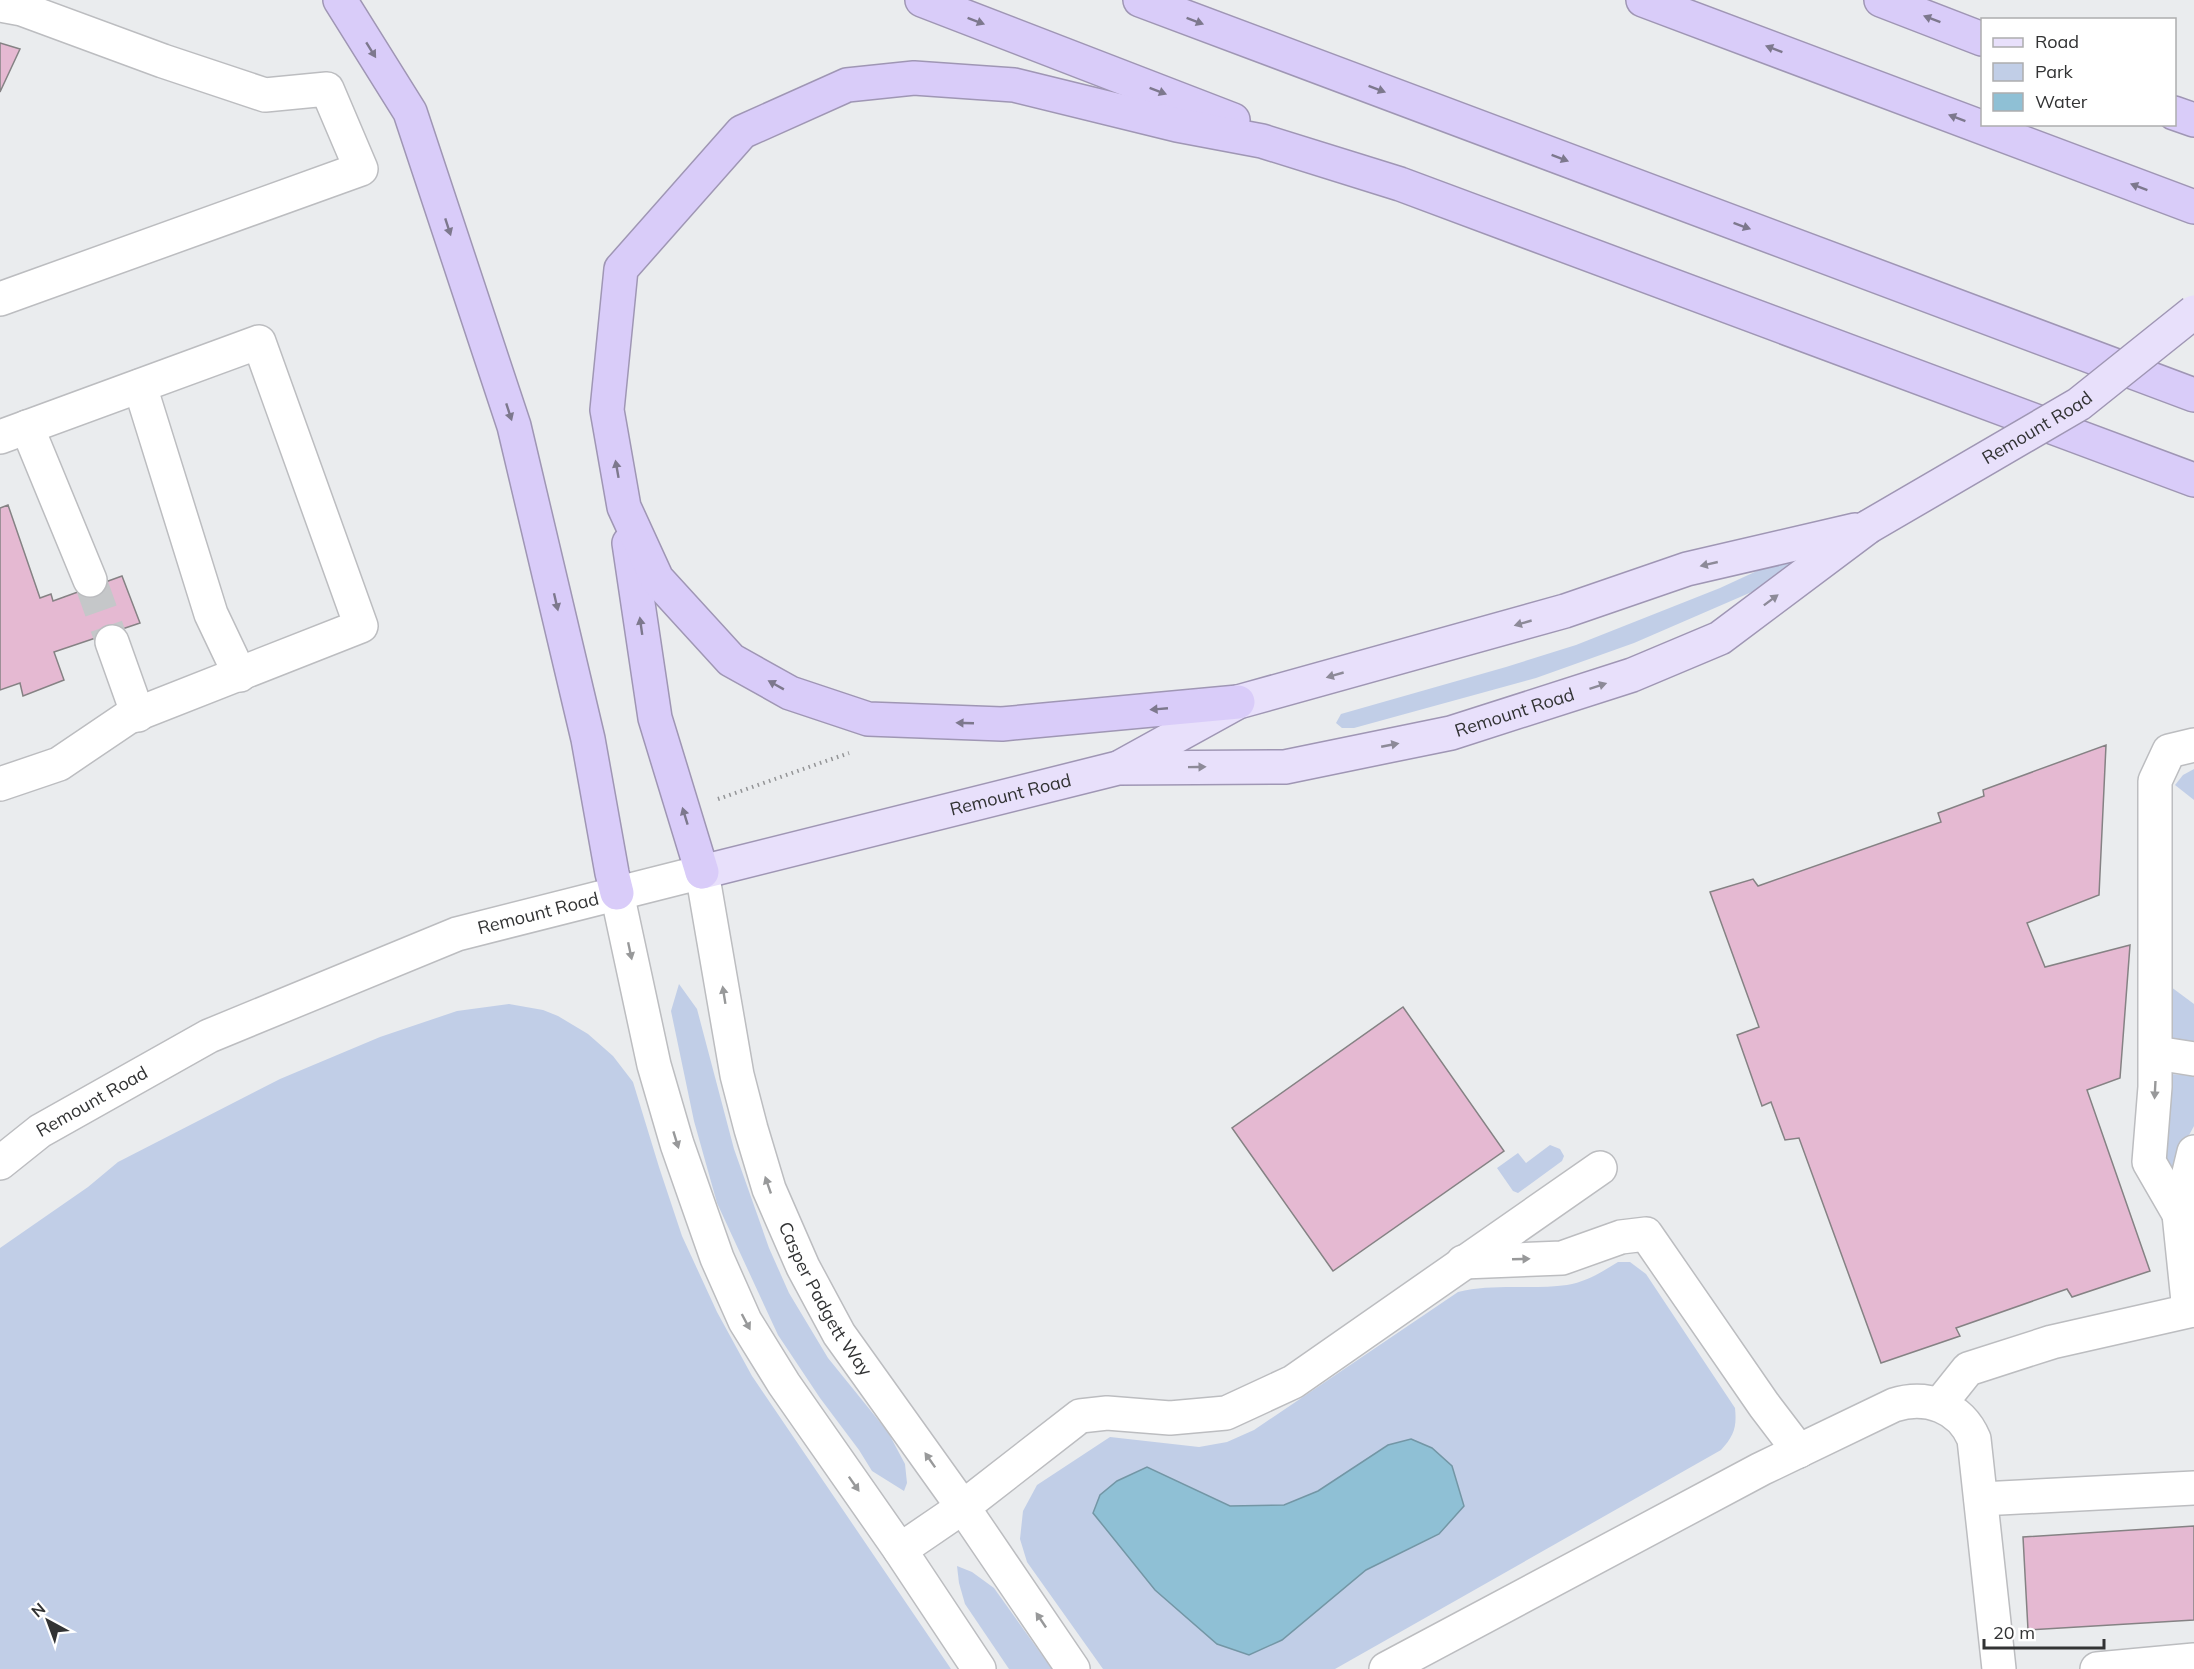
<svg xmlns="http://www.w3.org/2000/svg" width="2194" height="1669" font-family="Mulish,sans-serif">
<style>
.green{fill:#c1cee7}
.water{fill:#8fc0d5;stroke:#7396a5;stroke-width:1.5}
.building{fill:#e5b9d2;stroke:#858284;stroke-width:1.5}
.lines{fill:none;stroke-linecap:round;stroke-linejoin:round}
.minor-tunnel{stroke:#c5c7c9;stroke-width:33;stroke-dasharray:33 16;stroke-linecap:butt}
.minor-casing{stroke:#bcbdc0;stroke-width:36}
.major-casing{stroke:#9f96b4;stroke-width:36}
.highway-casing{stroke:#9f96b4;stroke-width:36}
.path{stroke:#939496;stroke-width:4;stroke-dasharray:1.5 4.5;stroke-linecap:butt}
.minor{stroke:#fff;stroke-width:33}
.major{stroke:#e8e0fb;stroke-width:33}
.highway{stroke:#d9ccf9;stroke-width:33}
.major-bridge-casing{stroke:#9f96b4;stroke-width:36;stroke-linecap:butt}
.major-bridge{stroke:#e8e0fb;stroke-width:33}
.oneway{fill:#7d788d}
.oneway2{fill:#8d8a98}
.oneway3{fill:#98999a}
.labels{text-anchor:middle;stroke-width:5;stroke-linejoin:round;paint-order:stroke}
.street-label{font-size:18px;fill:#323334;stroke:#fff}
</style>
<rect width="100%" height="100%" fill="#eaecee"/>
<!-- green -->
<g class="green">
<path d="M1806 553 1793 574 1634 643 1536 678 1354 728H1342L1336 723 1341 714 1348 712 1506 667 1576 645 1720 588 1772 564Z"/>
<path d="M2194 769V800L2175 785 2183 775Z"/>
<path d="M679 984 697 1009 734 1149 769 1248 789 1293 828 1358 888 1432 905 1464 907 1483 904 1491 872 1471 859 1450 820 1398 778 1335 717 1203 694 1121 671 1011Z"/>
<path d="M2167 984 2194 1004V1045L2175 1040 2167 1031Z"/>
<path d="M509 1004 543 1010 558 1016 588 1034 613 1056 633 1082 659 1167 682 1236 717 1312 752 1376 951 1669H0V1248L88 1187 118 1162 280 1079 380 1037 457 1011Z"/>
<path d="M2171 1074 2194 1076V1126L2182 1148 2180 1164 2169 1175 2160 1147Z"/>
<path d="M1550 1145 1560 1149 1564 1156 1562 1161 1518 1193 1513 1191 1497 1168 1518 1153 1526 1163Z"/>
<path d="M1618 1262H1630L1646 1274 1735 1408C1737 1427 1734 1436 1721 1450L1335 1669H1103L1027 1562 1020 1539 1023 1511 1037 1485 1110 1437 1199 1447 1227 1442 1254 1430 1458 1292C1494 1283 1531 1290 1567 1285 1586 1282 1602 1272 1618 1262Z"/>
<path d="M957 1566 972 1572 994 1588 1052 1669H1009L965 1604 959 1583Z"/>
</g>
<!-- water -->
<path class="water" d="M1411 1439 1432 1448 1452 1466 1464 1506 1439 1534 1366 1570 1282 1640 1249 1655 1217 1644 1155 1590 1093 1513 1100 1495 1117 1481 1147 1467 1230 1506 1284 1505 1318 1491 1388 1445Z"/>
<!-- building -->
<g class="building">
<path d="M0 43 20 49 0 92Z"/>
<path d="M8 505 40 598 51 594 53 601 122 576 140 623 54 652 64 680 23 696 20 683 0 690V508Z"/>
<path d="M2106 745 2099 895 2027 923 2045 967 2130 945 2120 1078 2087 1090 2150 1271 2072 1297 2067 1289 1956 1328 1960 1336 1881 1363 1799 1138 1785 1140 1771 1102 1762 1106 1737 1035 1759 1027 1710 892 1753 879 1758 886 1941 822 1938 813 1984 796 1983 790Z"/>
<path d="M1403 1007 1504 1151 1333 1271 1232 1128Z"/>
<path d="M2194 1526V1620L2028 1630 2023 1537Z"/>
</g>
<g class="lines">
<!-- minor-tunnel -->
<path class="minor-tunnel" d="M90 580 112 642"/>
<!-- minor casing -->
<g class="minor-casing">
<g id="minor">
<path d="M0 5 22 9 163 61 265 95 327 89 361 169 0 299"/>
<path d="M140 386 211 614 240 675"/>
<path d="M27 427 90 580"/>
<path d="M0 437 259 342 361 626 127 718 59 764 0 784"/>
<path d="M112 642 138 715"/>
<path d="M617 893 654 1065 677 1144 717 1258 745 1321 784 1384 900 1550 979 1669"/>
<path d="M2156 1053 2194 1059"/>
<path id="s1" d="M0 1163 40 1131 209 1036 457 934 702 872 737 1075 751 1129 769 1189 803 1267 839 1334 967 1513 1073 1669"/>
<path d="M2179 1214 2149 1162 2155 1087V781L2169 751 2194 745"/>
<path d="M1463 1262 1562 1258 1621 1237 1646 1234 1764 1405 1799 1451"/>
<path d="M1940 1404 1968 1369 2052 1342 2189 1311 2179 1214 2194 1152"/>
<path d="M1981 1499 2194 1488"/>
<path d="M900 1550 963 1507 1080 1416 1107 1413 1170 1418 1226 1413 1293 1382 1600 1168"/>
<path d="M1386 1669 1761 1469 1894 1405C1926 1395 1960 1406 1974 1439L1999 1669"/>
<path d="M2097 1669 2194 1660"/>
</g>
</g>
<!-- major casing -->
<g class="major-casing">
<g id="major">
<path d="M1122 766 1238 702 1565 611 1687 569 1855 530"/>
<path id="s2" d="M702 872 1118 768 1285 767 1451 733 1632 675 1720 638 1868 527"/>
</g>
</g>
<!-- highway casing -->
<g class="highway-casing">
<g id="highway">
<path d="M340 0 410 112 514 426 588 739 612 873 617 893"/>
<path d="M922 0 1233 120"/>
<path d="M1140 0 2194 395"/>
<path d="M1643 0 2194 207"/>
<path d="M1881 0 1982 39"/>
<path d="M2174 113 2194 120"/>
<path d="M629 543 655 718 702 872"/>
<path d="M1238 702 1002 724 868 719 790 693 731 660 657 579 624 507 607 410 621 269 742 132 847 85 914 78 1014 85 1177 125 1262 141 1400 184 2194 480"/>
</g>
</g>
<!-- path -->
<path class="path" d="M718 799 849 753"/>
<!-- minor -->
<use href="#minor" class="minor"/>
<!-- major -->
<use href="#major" class="major"/>
<!-- highway -->
<use href="#highway" class="highway"/>
<!-- major-bridge casing -->
<g class="major-bridge-casing">
<g id="major-bridge">
<path id="s3" d="M1868 527 2079 404 2194 312"/>
</g>
</g>
<!-- major-bridge -->
<use href="#major-bridge" class="major-bridge"/>
</g>
<!-- one-way arrows -->
<defs><path id="oneway-solid" d="M-6-.8H1V-3.2L6.5 0L1 3.2V.8H-6Z" transform="scale(1.5)"/></defs>
<g class="oneway">
<use href="#oneway-solid" transform="translate(1932 19) rotate(-159)"/>
<use href="#oneway-solid" transform="translate(976 21) rotate(21)"/>
<use href="#oneway-solid" transform="translate(1195 21) rotate(21)"/>
<use href="#oneway-solid" transform="translate(1774 49) rotate(-159)"/>
<use href="#oneway-solid" transform="translate(371 50) rotate(58)"/>
<use href="#oneway-solid" transform="translate(1377 89) rotate(21)"/>
<use href="#oneway-solid" transform="translate(1158 91) rotate(21)"/>
<use href="#oneway-solid" transform="translate(1957 118) rotate(-159)"/>
<use href="#oneway-solid" transform="translate(1560 158) rotate(21)"/>
<use href="#oneway-solid" transform="translate(2139 187) rotate(-159)"/>
<use href="#oneway-solid" transform="translate(1742 226) rotate(20)"/>
<use href="#oneway-solid" transform="translate(448 227) rotate(72)"/>
<use href="#oneway-solid" transform="translate(509 412) rotate(72)"/>
<use href="#oneway-solid" transform="translate(617 469) rotate(-100)"/>
<use href="#oneway-solid" transform="translate(556 602) rotate(77)"/>
<use href="#oneway-solid" transform="translate(641 626) rotate(-98)"/>
<use href="#oneway-solid" transform="translate(776 685) rotate(-151)"/>
<use href="#oneway-solid" transform="translate(1159 709) rotate(175)"/>
<use href="#oneway-solid" transform="translate(965 723) rotate(-178)"/>
<use href="#oneway-solid" transform="translate(685 816) rotate(-107)"/>
</g>
<g class="oneway2">
<use href="#oneway-solid" transform="translate(1709 564) rotate(167)"/>
<use href="#oneway-solid" transform="translate(1771 600) rotate(-37)"/>
<use href="#oneway-solid" transform="translate(1523 623) rotate(164)"/>
<use href="#oneway-solid" transform="translate(1335 675) rotate(164)"/>
<use href="#oneway-solid" transform="translate(1598 686) rotate(-18)"/>
<use href="#oneway-solid" transform="translate(1390 745) rotate(-11)"/>
<use href="#oneway-solid" transform="translate(1197 767) rotate(-1)"/>
</g>
<g class="oneway3">
<use href="#oneway-solid" transform="translate(630 951) rotate(78)"/>
<use href="#oneway-solid" transform="translate(724 995) rotate(-99)"/>
<use href="#oneway-solid" transform="translate(2155 1090) rotate(93)"/>
<use href="#oneway-solid" transform="translate(676 1140) rotate(73)"/>
<use href="#oneway-solid" transform="translate(768 1185) rotate(-109)"/>
<use href="#oneway-solid" transform="translate(1521 1259) rotate(-2)"/>
<use href="#oneway-solid" transform="translate(746 1322) rotate(62)"/>
<use href="#oneway-solid" transform="translate(930 1460) rotate(-125)"/>
<use href="#oneway-solid" transform="translate(854 1484) rotate(55)"/>
<use href="#oneway-solid" transform="translate(1041 1620) rotate(-124)"/>
</g>
<g class="labels">
<!-- street labels -->
<g class="street-label">
<text dy="6" stroke="none"><textPath href="#s3" startOffset="196">Remount Road</textPath></text>
<text dy="6" stroke="none"><textPath href="#s2" startOffset="832">Remount Road</textPath></text>
<text dy="6" stroke="none"><textPath href="#s2" startOffset="318">Remount Road</textPath></text>
<text dy="6" stroke="none"><textPath href="#s1" startOffset="597">Remount Road</textPath></text>
<text dy="6" stroke="none"><textPath href="#s1" startOffset="111">Remount Road</textPath></text>
<text dy="6" stroke="none"><textPath href="#s1" startOffset="1214">Casper Padgett Way</textPath></text>
</g>
</g>
<!-- legend -->
<rect x="1981" y="18" width="195" height="108" fill="#ffffff" stroke="#adadae" stroke-width="1.5"/>
<rect x="1993" y="38" width="30" height="9" fill="#e8e0fb" stroke="#adadae" stroke-width="1.5"/>
<text x="2035" y="48" font-size="18" fill="#323334">Road</text>
<rect x="1993" y="63" width="30" height="18" fill="#c1cee7" stroke="#adadae" stroke-width="1.5"/>
<text x="2035" y="78" font-size="18" fill="#323334">Park</text>
<rect x="1993" y="93" width="30" height="18" fill="#8fc0d5" stroke="#adadae" stroke-width="1.5"/>
<text x="2035" y="108" font-size="18" fill="#323334">Water</text>
<!-- north arrow -->
<g transform="translate(48 1621) rotate(319)" stroke="#ffffff" stroke-width="4.5" paint-order="stroke">
<path d="M0-4.5L10 22L0 15L-10 22Z" fill="#323334"/>
<text y="-9" font-size="16" font-weight="bold" text-anchor="middle" fill="#323334">N</text>
</g>
<!-- scale -->
<path d="M1984 1639v9h120v-9" fill="none" stroke="#323334" stroke-width="3"/>
<text x="1993" y="1639" font-size="18" fill="#323334" stroke="#ffffff" stroke-width="4.5" paint-order="stroke">20 m</text>
</svg>
